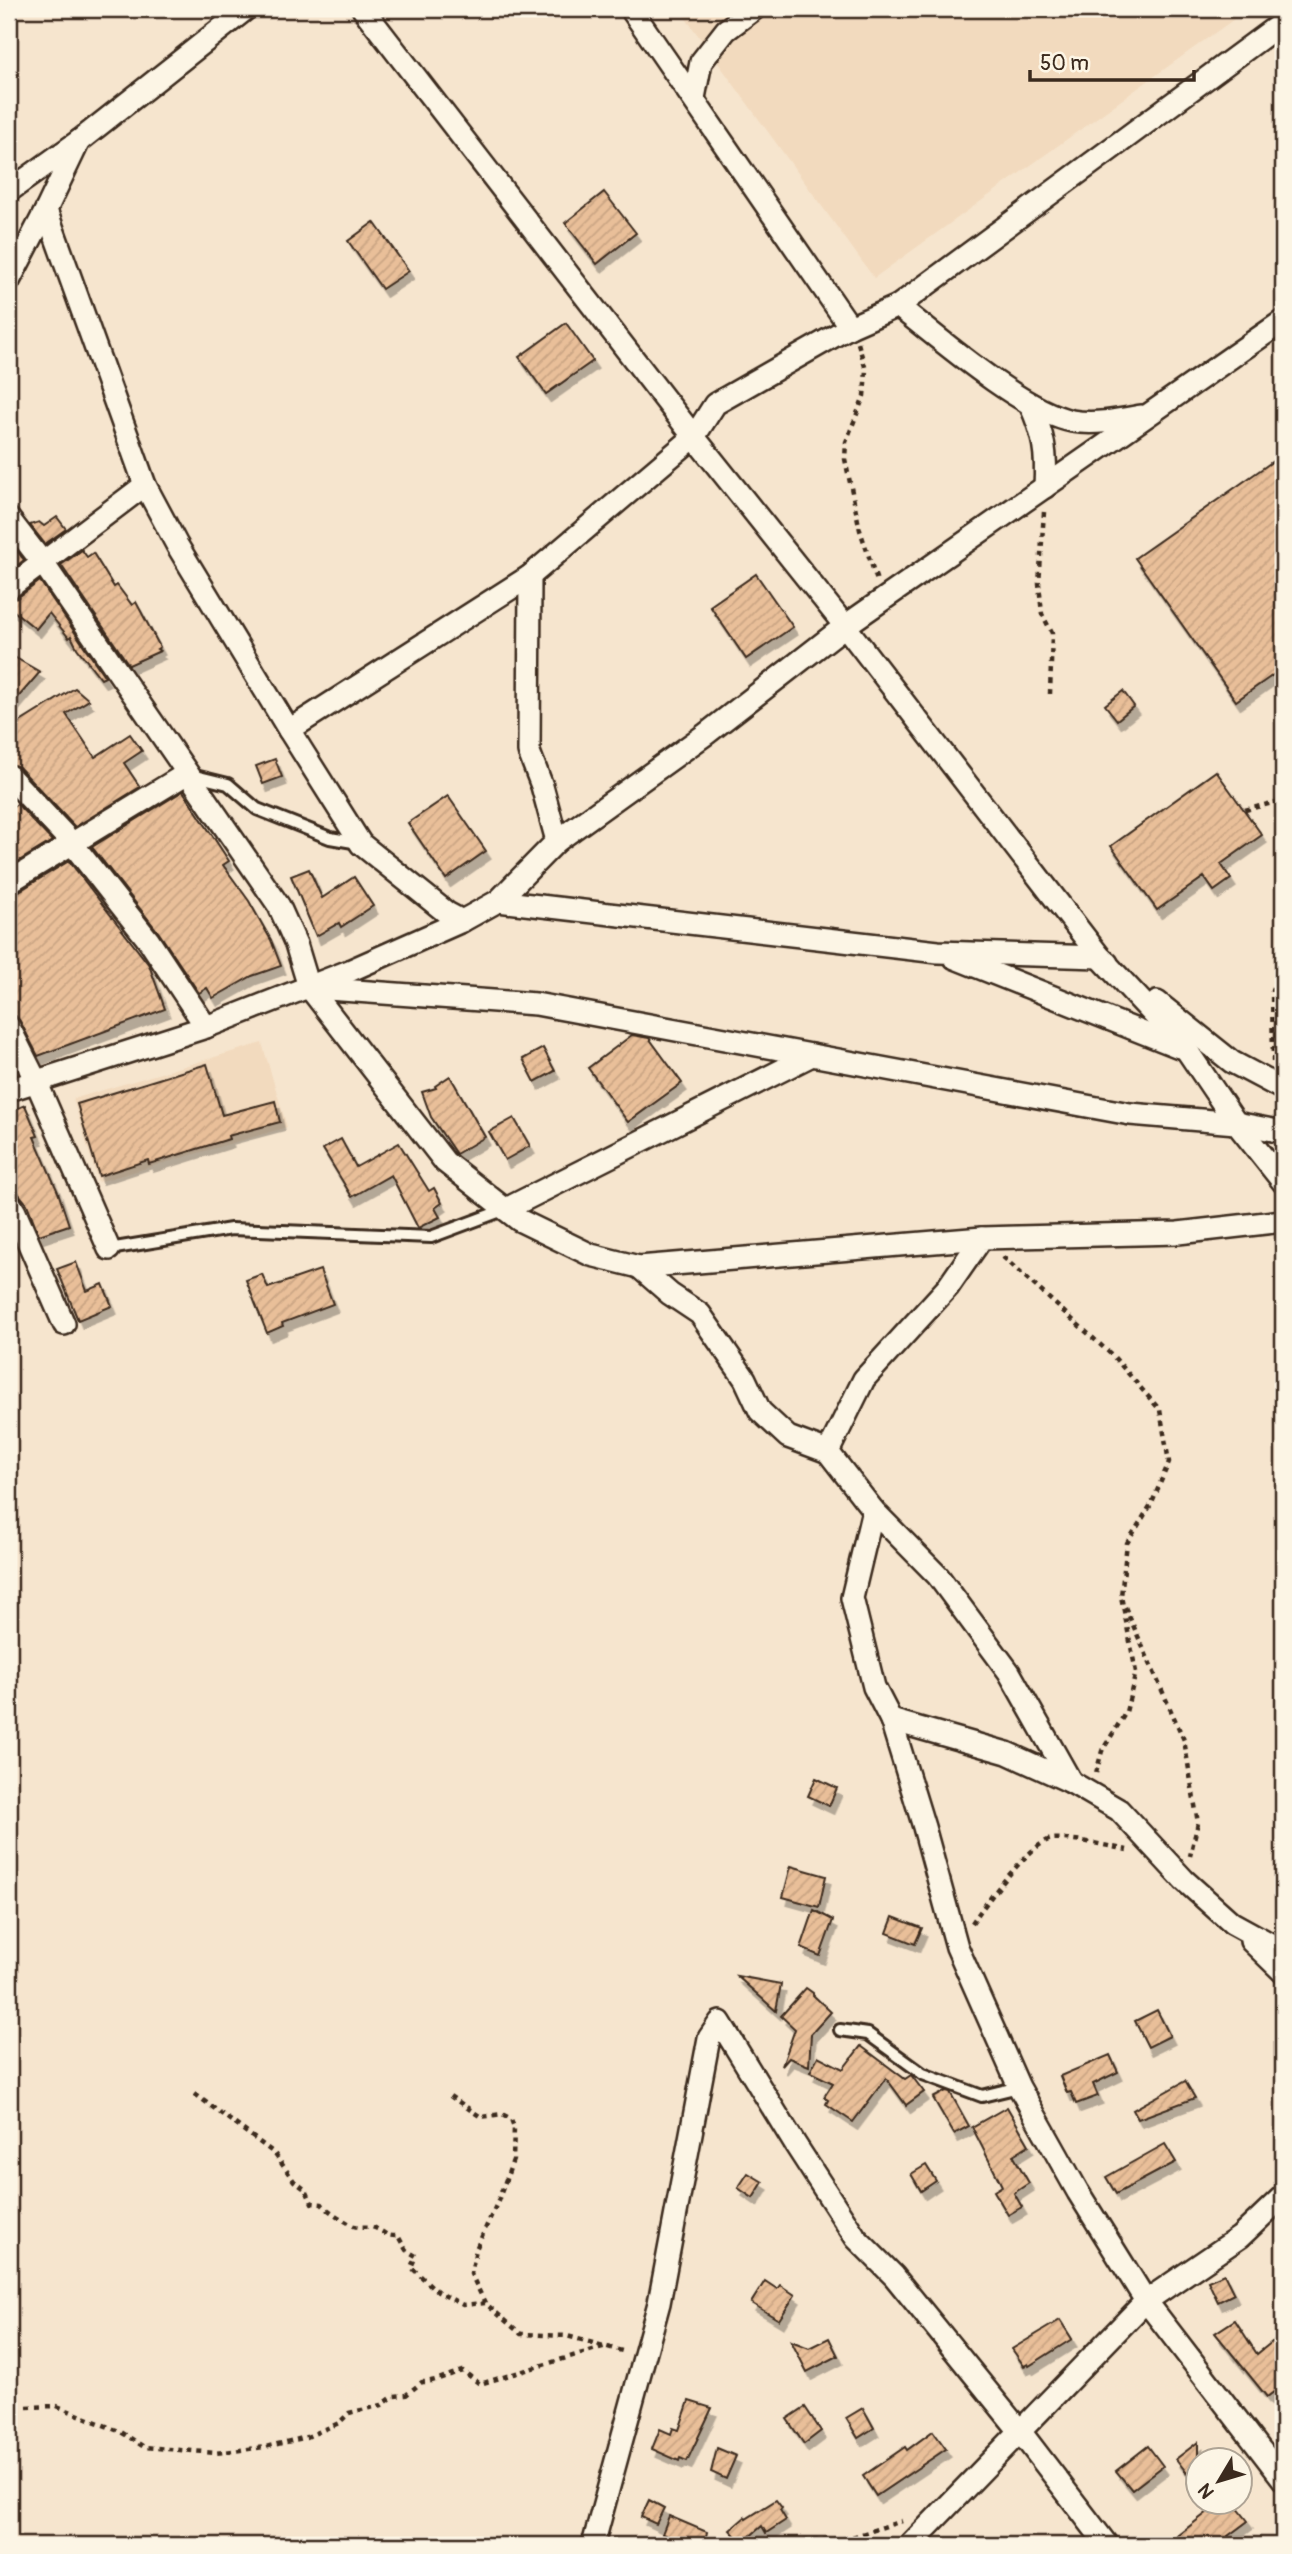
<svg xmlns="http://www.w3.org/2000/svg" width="1292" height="2554" font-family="Pangolin,sans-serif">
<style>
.built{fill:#f2dabe}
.building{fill:url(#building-hatch);stroke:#3b2a1e;stroke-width:2;filter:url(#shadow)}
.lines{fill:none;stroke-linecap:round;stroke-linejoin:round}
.service-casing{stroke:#3b2a1e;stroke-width:16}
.minor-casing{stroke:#3b2a1e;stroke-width:26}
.path{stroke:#3b2a1e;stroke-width:4.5;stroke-dasharray:5 5;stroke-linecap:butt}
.service{stroke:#fcf5e5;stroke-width:10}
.minor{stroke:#fcf5e5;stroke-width:21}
</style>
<defs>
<pattern id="building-hatch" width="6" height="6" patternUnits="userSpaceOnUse" patternTransform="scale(1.75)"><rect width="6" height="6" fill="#e9bf99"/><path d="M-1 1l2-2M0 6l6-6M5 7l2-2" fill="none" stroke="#c9a483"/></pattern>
<filter id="shadow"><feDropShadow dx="4.5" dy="8" stdDeviation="0" flood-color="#0004"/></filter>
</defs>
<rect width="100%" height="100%" fill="#f6e5ce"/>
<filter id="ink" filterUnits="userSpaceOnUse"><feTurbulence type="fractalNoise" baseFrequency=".0143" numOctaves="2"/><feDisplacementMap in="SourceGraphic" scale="14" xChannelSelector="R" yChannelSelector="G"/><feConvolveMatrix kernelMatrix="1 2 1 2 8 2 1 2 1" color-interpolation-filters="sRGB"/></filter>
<g filter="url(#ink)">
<!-- built -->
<g class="built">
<path d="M679 9H1248L874 278Z"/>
<path d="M262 1043 287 1127 98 1182 73 1099Z"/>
</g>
<!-- building -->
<g class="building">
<path d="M604 192 636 233 597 264 565 223Z"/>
<path d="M374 222 409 271 382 289 348 241Z"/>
<path d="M566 323 593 361 546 394 519 357Z"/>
<path d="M1283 454V668L1236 701 1135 558Z"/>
<path d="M57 517 66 529 45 544 30 525 39 522 44 526Z"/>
<path d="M12 545 24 560 9 572V548Z"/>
<path d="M82 550 87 557 93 553 114 587 117 585 132 605 136 602 160 647 157 649 160 651 129 665 61 565Z"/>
<path d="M756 574 793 627 746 659 710 606Z"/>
<path d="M40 581 105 677 101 679 77 648 71 636 69 638 49 613 36 629 9 607V601L17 598Z"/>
<path d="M9 654 40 672 9 708Z"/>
<path d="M75 688 89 700 66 714 95 757 130 734 142 751 124 763 140 787 75 827 19 767 9 763V729Z"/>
<path d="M1123 691 1134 706 1117 720 1105 705Z"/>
<path d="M275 759 282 777 263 784 256 766Z"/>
<path d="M1216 771 1262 835 1221 864 1231 879 1214 891 1204 877 1157 910 1111 846Z"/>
<path d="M183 791 229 861 223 865 249 901 271 940 281 966 252 976 213 998 207 988 199 993 159 933 92 847Z"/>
<path d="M448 796 486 851 446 879 408 823Z"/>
<path d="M17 804 52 841 9 867V810Z"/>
<path d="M69 861 149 965 165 1009 38 1056 20 1021 16 1016 9 1014V895L16 893Z"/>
<path d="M309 869 322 898 354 877 373 906 341 927 339 923 316 936 291 876Z"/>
<path d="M632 1035 649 1038 682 1083 628 1122 588 1068Z"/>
<path d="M543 1048 555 1071 535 1082 523 1059Z"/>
<path d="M207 1064 222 1115 275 1101 280 1122 228 1136 229 1139 149 1164 148 1160 99 1176 77 1104Z"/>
<path d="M450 1076 485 1137 456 1154 431 1117 422 1092 436 1088 435 1086Z"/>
<path d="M25 1105 38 1136 34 1137 58 1192 69 1225 39 1235 27 1204 19 1194 11 1174H9V1112Z"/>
<path d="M514 1118 530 1146 505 1160 489 1132Z"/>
<path d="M341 1139 356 1167 399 1143 429 1191 434 1188 442 1203 435 1208 440 1217 418 1228 391 1175 352 1197 323 1149Z"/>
<path d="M76 1262 87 1291 103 1284 112 1306 78 1320 57 1269Z"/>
<path d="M320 1270 333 1304 282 1323 283 1326 267 1333 246 1280 262 1274 268 1288Z"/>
<path d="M816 1778 837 1788 829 1806 808 1796Z"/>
<path d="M791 1866 826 1876 819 1907 783 1897Z"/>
<path d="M814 1910 833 1920 820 1956 801 1948Z"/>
<path d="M893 1917 922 1928 915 1944 887 1933Z"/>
<path d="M737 1976 781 1984 776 2011Z"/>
<path d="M806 1988 813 1993V1995L831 2012 811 2034 809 2066 789 2058 782 2066 795 2029 781 2016Z"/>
<path d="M1157 2010 1170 2036 1148 2047 1135 2021Z"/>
<path d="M861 2046 905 2079 911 2075 924 2092 906 2105 886 2078 853 2122 826 2104 828 2100 824 2097 833 2083 810 2072 818 2056 843 2069Z"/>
<path d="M1110 2055 1118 2072 1093 2084 1098 2096 1076 2104 1071 2092 1067 2093 1060 2076Z"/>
<path d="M1185 2081 1195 2098 1138 2119 1133 2110Z"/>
<path d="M946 2091 950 2092 969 2126 954 2134 933 2098Z"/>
<path d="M1007 2107 1029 2145 1013 2155 1029 2183 1014 2193 1022 2207 1008 2215 994 2191 1002 2186 972 2127Z"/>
<path d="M1165 2144 1176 2162 1116 2194 1106 2177Z"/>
<path d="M926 2165 936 2181 921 2191 911 2174Z"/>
<path d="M748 2173 763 2182 753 2198 738 2188Z"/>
<path d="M1224 2274 1234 2294 1218 2302 1208 2281Z"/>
<path d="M765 2281 777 2289 780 2285 795 2295 779 2320 751 2303Z"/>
<path d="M1060 2320 1072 2339 1029 2366 1028 2364 1024 2366 1012 2349Z"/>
<path d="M1235 2320 1257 2354 1283 2333V2385L1267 2397 1215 2333Z"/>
<path d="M829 2338 838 2356 807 2372 791 2341 809 2348Z"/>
<path d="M689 2401 712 2408 687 2461 680 2458 679 2461 652 2449 660 2429 671 2434 673 2428 679 2430Z"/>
<path d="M805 2407 821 2431 804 2444 787 2419Z"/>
<path d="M863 2408 874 2428 858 2438 846 2418Z"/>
<path d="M933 2431 946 2449 876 2496 863 2476 905 2447 907 2450Z"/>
<path d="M1198 2442V2487L1176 2459Z"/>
<path d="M1148 2446 1163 2466 1132 2490 1116 2471Z"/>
<path d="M717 2448 736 2456 726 2479 711 2472Z"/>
<path d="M649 2500 664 2508 656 2524 641 2517Z"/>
<path d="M776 2500 782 2508 780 2510 786 2520 766 2533 762 2526 742 2543 730 2530 745 2517 746 2519Z"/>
<path d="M1221 2502H1233L1248 2521 1228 2536 1234 2545H1165Z"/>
<path d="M669 2516 707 2532 704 2545H689L662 2534Z"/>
</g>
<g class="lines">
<!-- service casing -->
<g class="service-casing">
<g id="service">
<path d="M191 775 228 784 257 809 330 838 359 843"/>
<path d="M109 1249 231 1229 431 1237 506 1209"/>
<path d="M840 2030 868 2034 923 2074 982 2096 1019 2087"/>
</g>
</g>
<!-- minor casing -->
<g class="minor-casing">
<g id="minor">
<path d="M363 9 694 437 845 626 1100 957 1186 1049 1236 1123 1283 1182"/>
<path d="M631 9 850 327"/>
<path d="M694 98 701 62 726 30 754 9"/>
<path d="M79 141 46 210 145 485 177 545 289 730 361 844 447 913 462 921"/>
<path d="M9 191 79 141 246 9"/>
<path d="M9 281 46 210"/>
<path d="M898 306C938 338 1024 412 1072 421 1095 425 1119 420 1141 416"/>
<path d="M1030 404C1044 435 1047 453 1045 487"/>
<path d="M9 519 43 563 279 906 296 944 309 987 445 1162 519 1220 591 1255 639 1267 982 1238"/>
<path d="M530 576 529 752 542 786 557 841"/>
<path d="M9 588 145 485"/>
<path d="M289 730 530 576 694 437 715 404 850 327 898 306 1283 22"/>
<path d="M9 776 71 842 149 941 206 1027"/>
<path d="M9 882 186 774"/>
<path d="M498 901 938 952 1100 957 1107 963"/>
<path d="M955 958 1179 1047"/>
<path d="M314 988 536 1004 1130 1114 1236 1123 1283 1132"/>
<path d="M1157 1002 1232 1062 1283 1089"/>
<path d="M9 1027 36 1081 109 1249"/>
<path d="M9 1090 206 1027 349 971 462 921 498 901 557 841 706 734 845 626 1283 321"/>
<path d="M9 1202 15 1212 64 1324"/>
<path d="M506 1209 812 1055"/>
<path d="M1283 1221 1178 1233 982 1238 948 1287 864 1379 828 1452 873 1510 852 1598 874 1687 891 1720 924 1827 957 1947 1019 2087 1078 2192 1146 2301 1283 2479"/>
<path d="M639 1267 670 1294 700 1314 745 1379 760 1411 788 1437 828 1452"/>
<path d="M873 1510 938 1576 1009 1672 1071 1782"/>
<path d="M891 1720 1007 1753 1071 1782 1119 1810 1184 1880 1232 1923 1283 1951"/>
<path d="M1251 1941 1283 1972"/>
<path d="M593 2545 659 2303 709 2038 720 2022 795 2144 856 2238 894 2276 1019 2430 1107 2545"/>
<path d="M910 2545 1146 2301 1240 2237 1283 2196"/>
</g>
</g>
<!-- path -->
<g class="path">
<path d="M858 343 866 370 864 396 846 442 845 459 860 530 877 581"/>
<path d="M1044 512 1039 584 1042 614 1052 633 1050 694"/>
<path d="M1245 810 1280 801 1283 797"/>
<path d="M1273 1062 1272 990 1283 960"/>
<path d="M1003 1257 1113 1356 1160 1410 1169 1462 1152 1503 1127 1543 1121 1596 1136 1672 1126 1712 1102 1751 1096 1773"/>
<path d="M1125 1607 1184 1740 1198 1823 1190 1856"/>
<path d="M972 1923C985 1904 1031 1842 1052 1839 1071 1837 1108 1846 1127 1850"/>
<path d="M195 2094 274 2153 294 2181 306 2190 312 2203 322 2204C325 2209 349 2224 354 2226 362 2228 371 2225 377 2229 388 2234 384 2236 398 2236L406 2250 416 2256 411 2267 438 2292 463 2305 485 2303"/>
<path d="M450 2096 481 2117 502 2114 511 2119 514 2127 513 2160 498 2201 476 2249 471 2274 485 2303 521 2334 567 2336 626 2352"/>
<path d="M27 2407 57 2406 121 2432 144 2447 216 2453 265 2447 307 2437 339 2423 349 2413 382 2405 394 2396 406 2395 422 2382C436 2382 449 2374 463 2371L480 2384 606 2346"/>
<path d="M794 2545 805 2540 846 2539 902 2521"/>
</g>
<!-- service -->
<use href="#service" class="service"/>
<!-- minor -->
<use href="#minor" class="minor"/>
</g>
</g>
<!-- margin -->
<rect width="1292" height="2554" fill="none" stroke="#fcf5e5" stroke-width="35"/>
<rect x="18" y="18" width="1257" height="2519" fill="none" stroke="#3b2a1e" stroke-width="2.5" filter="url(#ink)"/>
<!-- north arrow -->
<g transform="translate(1219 2481) rotate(232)"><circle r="33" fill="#fcf5e5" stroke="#afa495" stroke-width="2"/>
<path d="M0-5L12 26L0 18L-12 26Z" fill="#3b2a1e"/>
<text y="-10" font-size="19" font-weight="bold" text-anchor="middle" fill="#3b2a1e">N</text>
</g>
<!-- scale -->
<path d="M1030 70v10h164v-10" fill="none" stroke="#3b2a1e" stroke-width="3.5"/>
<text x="1040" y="70" font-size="21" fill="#3b2a1e" stroke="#fcf5e5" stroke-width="5" paint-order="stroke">50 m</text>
</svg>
